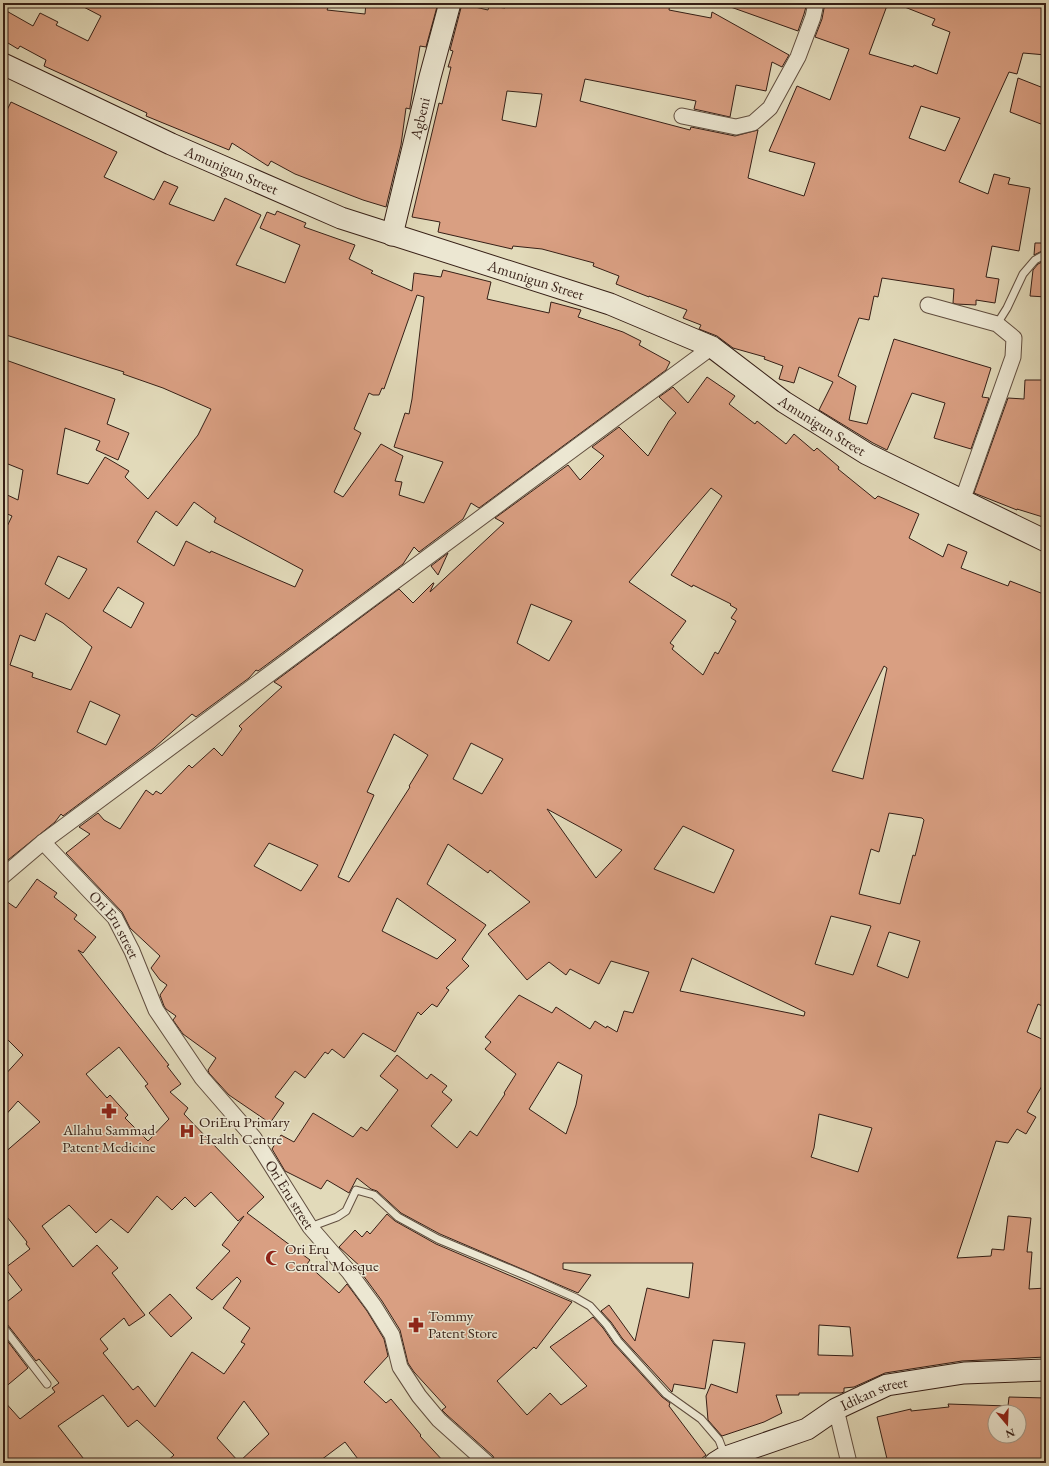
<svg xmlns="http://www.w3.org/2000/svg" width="1049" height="1466" font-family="'EB Garamond',serif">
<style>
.building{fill:#d99f82;stroke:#361f16;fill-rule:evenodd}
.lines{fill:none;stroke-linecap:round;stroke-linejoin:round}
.lane-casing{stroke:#614e3f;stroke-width:9}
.street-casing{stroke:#614e3f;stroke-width:17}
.secondary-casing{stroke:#361f16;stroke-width:23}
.lane{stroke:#ece7d2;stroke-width:7}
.street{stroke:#ece7d2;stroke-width:15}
.secondary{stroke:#ece7d2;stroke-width:21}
.labels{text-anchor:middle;stroke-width:3;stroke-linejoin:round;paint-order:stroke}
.street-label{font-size:15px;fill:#361f16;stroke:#ece7d2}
.poi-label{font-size:15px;fill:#361f16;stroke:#ece7d2;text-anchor:start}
</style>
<rect width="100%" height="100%" fill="#e2daba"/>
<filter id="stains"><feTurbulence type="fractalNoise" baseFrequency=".005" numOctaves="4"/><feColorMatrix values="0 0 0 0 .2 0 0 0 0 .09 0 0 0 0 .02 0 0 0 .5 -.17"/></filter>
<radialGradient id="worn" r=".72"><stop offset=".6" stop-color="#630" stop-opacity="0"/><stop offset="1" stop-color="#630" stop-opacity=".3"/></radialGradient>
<!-- building -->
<g class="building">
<path d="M76 3H330L327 10 365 14 366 3H438L426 47 420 46 410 107V109L406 108 401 145 386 207 363 200 295 174 271 161 268 166 232 143 229 150 146 116 147 113 44 66 46 60 20 46 18 49 3 40V9L33 26 40 13 58 22 56 25 88 41 101 16Z"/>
<path d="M506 3H670L669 10 711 18 712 12 789 55 782 67 772 62 766 91 736 85 730 117 694 109 696 101 585 79 580 101 690 130 691 127 735 136 758 130 748 178 804 196 815 163 769 151 797 86 830 100 849 49 815 37 822 19 825 3H888L869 54 913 67 914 65 937 74 950 32 932 25 935 19 897 4 898 3H1046V55L1023 53 1017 74 1009 72 959 182 988 194 994 174 1010 178 1008 184 1030 188 1019 251 992 246 986 277 999 279 995 303 976 300V305L956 304 953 303 954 289 882 278 878 297 874 296 869 320 859 318 838 376 856 386 849 420 867 424 894 339 991 368 982 397 989 398 971 449 934 438 945 403 912 393 887 450 873 443 819 410 833 382 799 367 794 383 779 379 783 366 764 359 765 357 733 348 717 336 699 329 701 325 683 318 687 310 649 296V297L616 284 619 276 593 266 594 263 542 249 513 246 512 249 438 232 440 222 412 217 439 103 442 104 451 67H448L453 51 450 50 462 4 488 10 489 6 505 8ZM507 91 542 94 536 127 502 120ZM921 106 960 118 945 151 909 138Z"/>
<path d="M726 3H807L804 14 798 31 725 5Z"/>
<path d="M1018 78 1046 89V126L1010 112Z"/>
<path d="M11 102 117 152 104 177 154 200 164 181 178 187 169 204 214 221 225 198 261 215 236 265 285 283 300 245 260 228 267 212 275 215 277 211 306 223 304 227 355 245 349 259 373 271 371 273 412 291 414 273 441 277 443 270 491 282 487 299 549 313 551 302 581 310 578 317 623 332 641 341 639 345 670 362 666 370 479 508 471 503 463 519 419 552 414 547 403 564 258 671 256 670 249 678 196 717 192 714 154 748 63 816 61 814 55 822 3 864V535L12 516 3 512V493L18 500 23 470 3 462V359L115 399 107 424 129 433 118 460 96 450 100 441 65 428 57 474 88 484 105 457 129 471 125 477 148 499 198 435 211 409 163 388 123 374 124 372 3 334V118ZM417 295 424 297 412 399 409 414 405 413 394 447 443 462 424 503 399 495 402 482 395 481 403 456 381 444 343 497 334 492 361 433 354 429 369 393 373 395H379L382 388 384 389ZM194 502 216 518 214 522 303 570 295 587 211 551 210 553 186 541 174 566 137 542 156 511 177 526ZM58 556 87 569 69 599 45 584ZM118 587 144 603 131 628 103 611ZM46 613 63 623 92 647 71 690 32 677 33 673 10 665 20 635 35 641ZM90 701 120 715 106 745 77 732Z"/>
<path d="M1035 243H1046V249L1034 255Z"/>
<path d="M1046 260V297L1030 296 1033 270 1038 264Z"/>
<path d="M707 377 735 396 729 404 755 424 757 421 786 444 794 434 814 451 817 448 839 467 838 469 875 499 878 496 919 514 909 538 943 557 948 544 967 552 961 568 1008 586 1010 581 1046 595V1008L1038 1004 1027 1032 1046 1041V1079L1027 1112 1036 1117 1026 1134 1017 1129 1008 1143 996 1141 957 1258 991 1256 992 1249 1004 1250 1008 1216 1031 1218 1027 1252H1032L1029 1289 1046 1288V1357L962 1361 885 1373 854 1387 844 1388V1392L841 1393H799V1395H776L782 1413 764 1422 722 1436 708 1420 706 1396 711 1384 737 1393 745 1343 713 1340 705 1389 674 1384 672 1392 622 1338 611 1322 601 1311 609 1305 635 1341 647 1288 689 1298 693 1263H563V1269L591 1275 578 1293 440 1234 401 1213 377 1191 371 1189 357 1178 349 1193 327 1180 321 1189 285 1171 272 1149 281 1135 294 1142 313 1113 353 1137 361 1127 367 1131 398 1090 380 1076 397 1055 427 1079 431 1074 447 1086 442 1092 452 1100 431 1126 457 1148 470 1131 477 1136 505 1094 504 1093 516 1074 485 1049 491 1042 485 1037 519 995 552 1013 556 1007 590 1029 595 1021 606 1028 607 1026 617 1032 624 1011 633 1013 649 972 611 961 599 984 570 969 566 975 549 962 527 980 488 934 530 902 490 870 488 873 448 844 427 884 486 925 462 959 469 966 446 988 449 990 437 1007 432 1004 421 1015 418 1012 395 1052 363 1033 344 1058 332 1049 328 1054 325 1052 305 1078 295 1071 275 1097 284 1103 270 1123 229 1095 209 1073 208 1070 216 1058 183 1034 173 1020 176 1016 166 1009 164 1006 160 995 167 985 160 980 151 968 160 956 130 928 122 912 66 853 90 834 79 827 98 813 104 820 120 829 146 790 153 795 156 791 161 794 189 765 192 768 214 748 222 756 242 729 239 726 282 687 274 682 399 589 413 603 433 583H434L430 592 504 523 495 518 568 465 580 480 604 456 592 447 619 427 648 456 669 421 676 413 659 397 673 387 688 403ZM711 488 722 496 671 575 692 587 693 585 731 604 730 605 737 609 731 618 736 621 718 654 715 652 703 675 672 649 674 646 670 643 686 621 629 582ZM531 604 572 621 549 661 517 643ZM884 666 887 668 863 779 832 771ZM394 734 428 755 409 786 410 787 349 882 338 877 374 795 367 792ZM471 743 503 759 482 794 453 779ZM547 809 622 850 596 878ZM889 813 922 818 924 820 915 856 913 855 900 904 859 894 871 849 879 852ZM683 826 734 850 714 893 654 869ZM269 843 318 865 301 891 254 866ZM397 898 456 940 437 959 382 931ZM831 916 871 926 853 975 815 964ZM889 932 920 941 908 978 877 966ZM692 958 805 1012 804 1016 680 991ZM558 1062 582 1075 576 1105 566 1134 529 1109ZM819 1114 872 1128 858 1172 811 1157 814 1148ZM819 1325 850 1327 853 1356 818 1355Z"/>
<path d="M1025 380H1046V518L1017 509V510L974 493 1008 398 1024 399Z"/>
<path d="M448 553 438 575 431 566Z"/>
<path d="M37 879 57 893 54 897 77 915 74 919 96 937 83 953 78 950 169 1065 167 1066 181 1084 170 1092 188 1108 184 1114 264 1197 247 1213 310 1260 307 1264 339 1293 347 1284 367 1311 384 1339 388 1356 364 1382 386 1403 391 1399 421 1435 420 1436 445 1463H361L345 1442 317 1463H165L174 1455 137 1420 128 1427 103 1395 58 1426 87 1463H3V1400L20 1419 55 1392 52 1388 59 1383 39 1359 36 1361 7 1324 3 1322V1305L22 1290 5 1268 30 1249 26 1244 27 1242 3 1212V1154L40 1122 18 1101 3 1118V1077L23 1055 3 1035V899L16 908ZM119 1047 148 1084 145 1086 169 1119 148 1141 125 1118 128 1115 110 1095 107 1098 86 1074ZM211 1192 238 1221 244 1216 222 1245 230 1251 196 1288 212 1300 237 1277 241 1281 223 1308 250 1328 241 1342 245 1344 224 1374 192 1352 155 1407 138 1386 133 1390 103 1353 108 1349 100 1339 124 1318 129 1326 145 1315 112 1273 118 1268 97 1245 73 1267 42 1226 69 1205 96 1233 111 1219 128 1233 157 1196 172 1210 185 1197 195 1207ZM244 1401 269 1434 239 1462 217 1438Z"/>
<path d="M387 1214 395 1221 436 1244 572 1302 536 1349 534 1347 497 1381 527 1415 550 1393 561 1405 587 1386 550 1347 593 1317 603 1328 614 1344 662 1397 670 1403 669 1406 706 1455 696 1463H496L493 1456 447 1415 442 1410 446 1407 414 1372 408 1363 400 1330 382 1301 360 1271 362 1268 339 1247 355 1230 362 1237 367 1231 370 1234Z"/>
<path d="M170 1294 192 1318 171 1337 149 1313Z"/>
<path d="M3 1335 28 1368 3 1389Z"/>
<path d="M1009 1397 1046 1398V1463H888L877 1417 911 1409V1411L949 1407 948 1404 1008 1406ZM995 1412H1019V1436H995Z"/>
</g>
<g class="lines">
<!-- lane casing -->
<g class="lane-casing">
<g id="lane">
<path d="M997 324 1007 308 1023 274 1035 260 1046 254"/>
<path d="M310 1227 337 1217 346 1211 356 1190 374 1195 398 1217 438 1239 527 1276 576 1298 590 1306 607 1325 618 1341 666 1394 701 1419 719 1440 724 1453 723 1456"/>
<path d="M3 1327 47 1384"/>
</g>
</g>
<!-- street casing -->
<g class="street-casing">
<g id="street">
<path d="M682 116 736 127 753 123 770 108 798 57 813 17 816 3"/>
<path d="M928 305 997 324 1014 338 1013 357 962 501"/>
<path id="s1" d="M43 842 115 918 132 951 156 1010 202 1078 254 1138 310 1227 349 1272 374 1306 392 1335 400 1367 419 1396 439 1420 487 1463"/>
<path d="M3 876 43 842 533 479 712 347"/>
<path d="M836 1409 849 1463"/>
</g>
</g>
<!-- secondary casing -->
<g class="secondary-casing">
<g id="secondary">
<path id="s2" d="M3 64 171 144 341 218 610 304 712 347 784 402 867 454 1046 541"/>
<path id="s3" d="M392 235 430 77 450 3"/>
<path id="s4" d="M715 1463 723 1458 807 1429 836 1409 887 1385 964 1373 1046 1370"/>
</g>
</g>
<!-- lane -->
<use href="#lane" class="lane"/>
<!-- street -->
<use href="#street" class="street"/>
<!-- secondary -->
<use href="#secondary" class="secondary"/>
</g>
<!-- icons -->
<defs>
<g id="pharmacy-bare" transform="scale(1.2)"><path d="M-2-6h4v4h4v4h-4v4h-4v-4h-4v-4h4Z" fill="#8f2418" stroke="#ece7d2" stroke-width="2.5" paint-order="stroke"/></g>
<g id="hospital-bare" transform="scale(1.2)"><path d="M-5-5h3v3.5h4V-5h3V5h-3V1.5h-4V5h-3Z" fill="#8f2418" stroke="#ece7d2" stroke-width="2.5" paint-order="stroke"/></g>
<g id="mosque-bare" transform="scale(1.2)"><path d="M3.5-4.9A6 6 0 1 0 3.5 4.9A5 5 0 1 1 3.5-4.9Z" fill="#8f2418" stroke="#ece7d2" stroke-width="2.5" paint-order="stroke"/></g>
</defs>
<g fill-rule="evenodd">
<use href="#pharmacy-bare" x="109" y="1111"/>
<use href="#hospital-bare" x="187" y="1131"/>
<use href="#mosque-bare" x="273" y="1258"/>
<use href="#pharmacy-bare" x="416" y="1325"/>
</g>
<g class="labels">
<!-- street labels -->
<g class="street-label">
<text dy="5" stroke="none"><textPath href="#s3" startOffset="120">Agbeni</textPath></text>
<text dy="5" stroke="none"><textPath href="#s2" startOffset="252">Amunigun Street</textPath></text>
<text dy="5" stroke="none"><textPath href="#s2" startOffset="576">Amunigun Street</textPath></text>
<text dy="5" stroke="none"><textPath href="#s2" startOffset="900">Amunigun Street</textPath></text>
<text dy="5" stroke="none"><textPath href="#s1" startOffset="110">Ori Eru street</textPath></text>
<text dy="5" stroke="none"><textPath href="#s1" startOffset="434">Ori Eru street</textPath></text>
<text dy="5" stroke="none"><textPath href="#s4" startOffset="175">Idikan street</textPath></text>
</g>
<!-- poi labels -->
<g class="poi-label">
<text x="199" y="1127">OriEru Primary<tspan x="199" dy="17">Health Centre</tspan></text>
<text x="109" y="1135" text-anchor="middle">Allahu Sammad<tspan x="109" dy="17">Patent Medicine</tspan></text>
<text x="285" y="1254">Ori Eru<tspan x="285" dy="17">Central Mosque</tspan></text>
<text x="428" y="1321">Tommy<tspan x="428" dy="17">Patent Store</tspan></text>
</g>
</g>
<!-- margin -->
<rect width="1049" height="1466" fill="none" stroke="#e2daba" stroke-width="16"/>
<rect x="4" y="4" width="1041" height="1458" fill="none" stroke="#361f16" stroke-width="2"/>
<rect x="8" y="8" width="1033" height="1450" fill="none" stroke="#361f16"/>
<!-- north arrow -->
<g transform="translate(1007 1424) rotate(161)"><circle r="19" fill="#ece7d2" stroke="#a39787"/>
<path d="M0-3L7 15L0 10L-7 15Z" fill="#8f2418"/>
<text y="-6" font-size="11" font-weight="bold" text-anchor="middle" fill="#361f16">N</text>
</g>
<rect width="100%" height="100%" filter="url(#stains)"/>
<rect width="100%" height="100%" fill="url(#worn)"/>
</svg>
